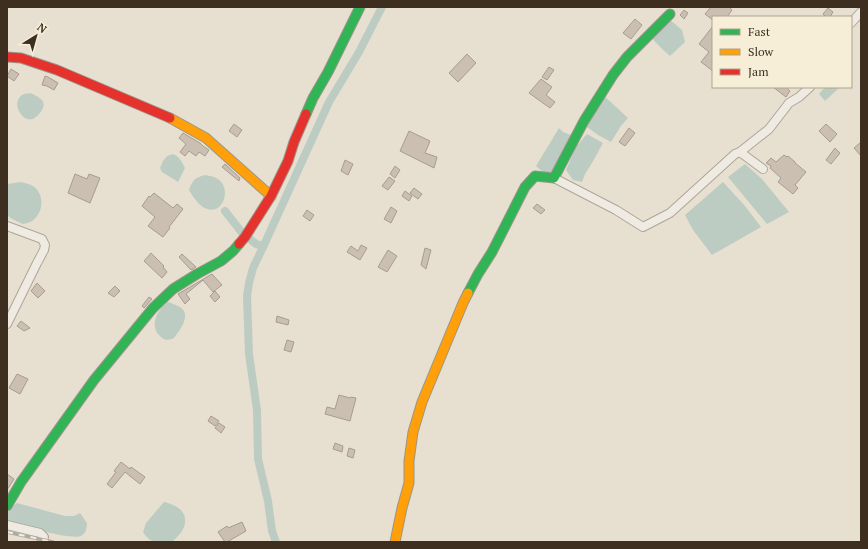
<svg xmlns="http://www.w3.org/2000/svg" width="868" height="549" font-family="'PT Serif',serif">
<style>
.water{fill:#bcccc2}
.lines{fill:none;stroke-linecap:round;stroke-linejoin:round}
.canal{stroke:#bcccc2;stroke-width:8}
.building{fill:#cbbfb2;stroke:#a89c90}
.street-casing{stroke:#ada599;stroke-width:10}
.fast-casing{stroke:#9c958a;stroke-width:11}
.slow-casing{stroke:#9c958a;stroke-width:11}
.jam-casing{stroke:#9c958a;stroke-width:11}
.street{stroke:#efebe3;stroke-width:8}
.fast{stroke:#30b455;stroke-width:9}
.slow{stroke:#ff9f0a;stroke-width:9}
.jam{stroke:#e5322d;stroke-width:9}
.rail-casing{stroke:#afaaa2;stroke-width:3.5}
.rail{stroke:#f7eed8;stroke-width:2;stroke-dasharray:6;stroke-linecap:butt}
</style>
<rect width="100%" height="100%" fill="#e7e0d1"/>
<!-- water -->
<g class="water">
<path d="M669 19 682 30 685 42 670 56 659 46 651 37Z"/>
<path d="M825 87H840L825 101 819 94Z"/>
<path d="M30 93C40 97 49 102 40 113 38 115 35 118 33 119 22 123 9 101 24 94 26 93 28 94 30 93Z"/>
<path d="M603 95 628 118 621 126 611 142 598 135 587 127Z"/>
<path d="M559 128 563 132 573 136 554 172 544 173 536 166Z"/>
<path d="M587 134 603 143 592 163 585 174 582 182 573 180 566 170 576 147Z"/>
<path d="M173 154C180 157 182 162 185 168L178 182 162 172 160 168 163 161 167 156Z"/>
<path d="M745 164 762 179 789 212 767 224 728 177Z"/>
<path d="M205 175C208 176 212 176 214 177 240 187 215 237 189 190 193 180 194 178 205 175Z"/>
<path d="M21 182C25 183 30 184 33 186 45 194 44 213 32 221 29 223 26 223 23 224L12 219 7 215V184Z"/>
<path d="M723 182 745 206 761 227 712 255 693 230 685 215Z"/>
<path d="M168 302C172 303 176 305 180 307 192 315 180 330 174 338L172 339 166 340C163 339 160 336 158 334 150 323 158 309 168 302Z"/>
<path d="M164 502C176 505 189 511 184 527 182 533 176 538 172 542 159 542 151 545 143 532L146 523Z"/>
<path d="M17 503 65 516H74L80 513 87 523C87 528 86 533 81 536 72 540 21 526 9 523 4 516 10 507 17 503Z"/>
</g>
<g class="lines">
<!-- canal -->
<g class="canal">
<path d="M225 211 243 234"/>
<path d="M249 238C253 242 258 247 264 245"/>
<path d="M276 542 272 531 268 501 258 459 257 410 249 354 247 296 249 283 253 268 264 245 329 102 359 52 382 7"/>
</g>
</g>
<!-- building -->
<g class="building">
<path d="M711 7H729L732 10 727 17H713V20L705 14Z"/>
<path d="M828 8 833 12 830 17H826L823 14Z"/>
<path d="M684 10 688 13 684 19 680 15Z"/>
<path d="M635 19 642 25 631 39 623 33Z"/>
<path d="M713 26V71L701 62 709 52 699 44Z"/>
<path d="M467 54 476 63 458 82 449 73Z"/>
<path d="M549 67 554 70 547 80 542 77Z"/>
<path d="M11 69 19 74 14 81 7 76Z"/>
<path d="M45 76 48 77 58 83 54 90 47 86 42 85Z"/>
<path d="M541 79 552 87 546 95 555 102 550 108 529 93Z"/>
<path d="M773 87H786L790 91 786 97Z"/>
<path d="M234 124 242 130 237 137 229 131Z"/>
<path d="M826 124 837 134 830 142 819 131Z"/>
<path d="M629 128 635 133 625 146 619 142Z"/>
<path d="M409 131 430 141 425 153 437 157 434 168 400 151Z"/>
<path d="M183 133 200 143 203 146 209 150 205 156 199 152 196 156 189 151 185 156 180 152 186 144 179 138Z"/>
<path d="M861 142V156L854 148Z"/>
<path d="M835 148 840 153 831 164 826 160Z"/>
<path d="M784 155 787 157 788 156 795 162V163L806 172 795 185 798 188 793 194 778 182 781 178 770 168 771 166 766 163 771 158 776 162Z"/>
<path d="M345 160 353 164 348 175 341 171Z"/>
<path d="M225 164 240 178 239 181 222 167Z"/>
<path d="M395 166 400 170 395 178 390 174Z"/>
<path d="M75 174 87 179 89 174 100 178 90 203 68 193Z"/>
<path d="M389 177 395 181 388 190 382 186Z"/>
<path d="M414 188 422 194 418 199 410 193Z"/>
<path d="M405 191 412 196 409 201 402 196Z"/>
<path d="M154 193 173 208 177 204 183 209 169 227 170 228 163 237 148 226 155 217 142 206 149 196 150 197Z"/>
<path d="M537 204 545 210 541 214 533 208Z"/>
<path d="M391 207 397 211 391 223 384 219Z"/>
<path d="M307 210 314 215 310 221 303 216Z"/>
<path d="M361 245 367 248 360 260 347 252 351 246 358 251Z"/>
<path d="M425 248 431 250 426 269 421 265Z"/>
<path d="M388 250 397 256 387 272 378 267Z"/>
<path d="M151 253 164 266 163 267 167 272 162 278 144 261Z"/>
<path d="M182 254 196 267 191 270 179 257Z"/>
<path d="M212 274 222 285 213 292 203 280 186 294 190 299 185 304 178 294Z"/>
<path d="M37 283 45 291 38 298 31 291Z"/>
<path d="M115 286 120 291 114 297 108 293Z"/>
<path d="M215 291 220 297 215 302 210 296Z"/>
<path d="M149 297 152 299 144 308 142 306Z"/>
<path d="M277 316 289 320 288 325 276 322Z"/>
<path d="M21 321 30 328 24 331 17 326Z"/>
<path d="M287 340 294 342 291 352 284 350Z"/>
<path d="M17 374 28 379 20 394 9 388Z"/>
<path d="M339 395 350 398 351 397 356 398 350 421 325 414 327 407 335 409Z"/>
<path d="M211 416 219 421 215 426 208 421Z"/>
<path d="M219 423 225 427 221 433 215 428Z"/>
<path d="M335 443 343 446 342 452 333 449Z"/>
<path d="M349 448 355 450 353 458 347 456Z"/>
<path d="M121 462 130 469 131 467 145 477 140 484 125 472 112 488 107 484 116 472 114 471Z"/>
<path d="M7 474 14 479 7 490Z"/>
<path d="M242 522 246 531 227 542H225L218 532 227 526 228 528Z"/>
</g>
<g class="lines">
<!-- street casing -->
<g class="street-casing">
<g id="street">
<path d="M851 23 861 12"/>
<path d="M740 152 769 129 789 103 799 97 810 87"/>
<path d="M554 178 616 210 643 227 670 213 735 154 740 152 763 169"/>
<path d="M7 226 42 239 45 245 44 250 37 263 7 324"/>
<path d="M7 525 40 533 44 537 42 542"/>
</g>
</g>
<!-- fast casing -->
<g class="fast-casing">
<g id="fast">
<path d="M306 114 313 98 328 72 360 7"/>
<path d="M468 293 478 274 492 252 525 187 535 176 554 178 584 121 613 75 627 57 670 14"/>
<path d="M7 506 21 482 94 380 153 308 173 289 197 274 221 261 233 251 239 244"/>
</g>
</g>
<!-- slow casing -->
<g class="slow-casing">
<g id="slow">
<path d="M170 118 206 138 271 196"/>
<path d="M395 542 402 508 409 483V461L413 432 422 402 463 303 468 293"/>
</g>
</g>
<!-- jam casing -->
<g class="jam-casing">
<g id="jam">
<path d="M7 57 21 58 57 70 170 118"/>
<path d="M239 244 245 237 271 196 288 161 294 142 306 114"/>
</g>
</g>
<!-- street -->
<use href="#street" class="street"/>
<!-- fast -->
<use href="#fast" class="fast"/>
<!-- slow -->
<use href="#slow" class="slow"/>
<!-- jam -->
<use href="#jam" class="jam"/>
<!-- rail casing -->
<g class="rail-casing">
<path id="rail" d="M7 532 53 542"/>
</g>
<!-- rail -->
<use href="#rail" class="rail"/>
</g>
<!-- border -->
<rect width="868" height="549" fill="none" stroke="#3d2e20" stroke-width="16"/>
<!-- legend -->
<rect x="712" y="16" width="140" height="72" fill="#f7eed8" stroke="#ada18e"/>
<rect x="720" y="29" width="20" height="6" fill="#30b455" stroke="#ada18e"/>
<text x="748" y="36" font-size="12" fill="#3d2e20">Fast</text>
<rect x="720" y="49" width="20" height="6" fill="#ff9f0a" stroke="#ada18e"/>
<text x="748" y="56" font-size="12" fill="#3d2e20">Slow</text>
<rect x="720" y="69" width="20" height="6" fill="#e5322d" stroke="#ada18e"/>
<text x="748" y="76" font-size="12" fill="#3d2e20">Jam</text>
<!-- north arrow -->
<g transform="translate(36 36) rotate(37)" stroke="#f7eed8" stroke-width="3" paint-order="stroke">
<path d="M0-3L7 15L0 10L-7 15Z" fill="#3d2e20"/>
<text y="-6" font-size="11" font-weight="bold" text-anchor="middle" fill="#3d2e20">N</text>
</g>
</svg>
